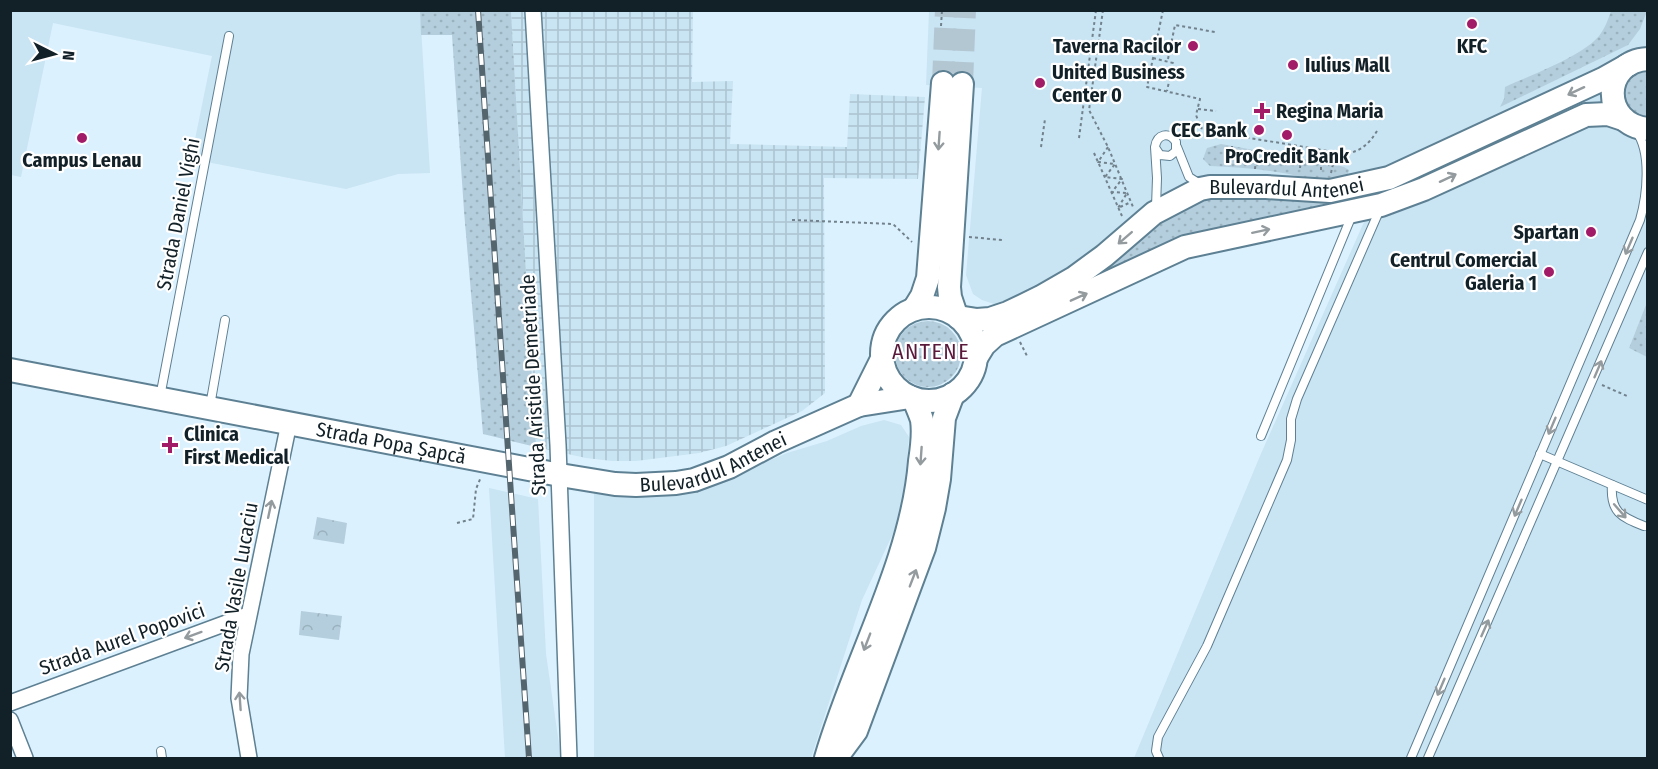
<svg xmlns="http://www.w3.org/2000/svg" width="1658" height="769" font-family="'Fira Sans Condensed',sans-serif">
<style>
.built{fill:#c9e4f3}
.industrial{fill:url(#industrial-grid)}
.grass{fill:url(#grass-dots)}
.park{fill:url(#park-crowns)}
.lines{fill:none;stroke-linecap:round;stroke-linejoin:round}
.secondary-tunnel{stroke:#b3c7d3;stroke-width:22;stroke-dasharray:22 11;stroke-linecap:butt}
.lane-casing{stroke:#5e8093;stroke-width:10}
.street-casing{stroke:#5e8093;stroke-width:18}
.secondary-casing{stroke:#5e8093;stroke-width:26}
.path{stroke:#71828c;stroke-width:2;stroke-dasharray:3 3;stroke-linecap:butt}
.lane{stroke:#fff;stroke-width:8}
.street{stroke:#fff;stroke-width:15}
.secondary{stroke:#fff;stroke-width:22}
.rail-casing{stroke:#54656e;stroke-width:6}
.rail{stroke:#fff;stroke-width:4;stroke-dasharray:11;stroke-linecap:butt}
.oneway{stroke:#949b9e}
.poi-dot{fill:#a21b67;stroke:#fff;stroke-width:2}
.labels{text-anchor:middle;stroke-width:4.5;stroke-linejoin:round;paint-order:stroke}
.poi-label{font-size:20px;font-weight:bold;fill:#122027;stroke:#fff;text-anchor:end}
.street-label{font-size:20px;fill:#122027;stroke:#fff}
.quarter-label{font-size:22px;letter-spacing:1.5px;fill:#59193a;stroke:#fff}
</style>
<defs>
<pattern id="industrial-grid" width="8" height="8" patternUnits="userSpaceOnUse" patternTransform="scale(1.5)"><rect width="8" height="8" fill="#c9e4f3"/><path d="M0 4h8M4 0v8" fill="none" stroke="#acc3d0"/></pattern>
<pattern id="grass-dots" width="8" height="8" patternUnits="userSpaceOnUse" patternTransform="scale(1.5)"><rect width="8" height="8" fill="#b4cedd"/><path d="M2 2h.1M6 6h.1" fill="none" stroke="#9ab1be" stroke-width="1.8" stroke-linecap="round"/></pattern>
<pattern id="park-crowns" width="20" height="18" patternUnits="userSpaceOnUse" patternTransform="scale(1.5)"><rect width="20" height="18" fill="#b4cedd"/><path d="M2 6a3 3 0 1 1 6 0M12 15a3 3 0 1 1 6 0" fill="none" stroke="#9ab1be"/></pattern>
</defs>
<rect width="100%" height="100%" fill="#dbf1fe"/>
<!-- built -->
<g class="built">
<path d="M11 11H420L430 173 398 174 346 189 191 159 212 56 53 23 21 177 11 175Z"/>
<path d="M929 11H1647V302L1629 348 1648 357 1647 758H1134L1260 456 1376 195 1314 211 1231 224 1165 241 1049 304H994L982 300 973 294 966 275 982 88 926 85Z"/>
<path d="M884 420 901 425 909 437 904 495 895 529 862 600 811 758H594V493L615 496H658L693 492 713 485 787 453 827 441 861 426Z"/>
<path d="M489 488 538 499 546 654 561 758H505Z"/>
</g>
<!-- industrial -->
<path class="industrial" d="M511 11H693L692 82 733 81 730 144 847 147 850 94 925 97 918 179 824 178 825 393 802 411 726 446 699 453 636 461H612L586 458 536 447Z"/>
<!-- grass -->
<g class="grass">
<path d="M420 11H511L536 447 483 434 464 211 452 35H421Z"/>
<path d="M1611 11H1647L1640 29 1628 45 1500 107 1504 99 1505 87C1531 75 1581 57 1599 36 1605 28 1608 20 1611 11Z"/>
<path d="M1647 59V129L1612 97Z"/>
<path d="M1221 144 1321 162 1344 167 1349 170 1348 174C1323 185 1296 174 1270 171 1250 168 1230 167 1210 166L1203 159 1207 148Z"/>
<path d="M1358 190 1361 204 1304 212 1191 234 1084 286 1088 277 1190 198Z"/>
<path d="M1647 302 1648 357H1647L1629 348Z"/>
<circle cx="928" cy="354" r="33"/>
</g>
<!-- park -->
<g class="park">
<path d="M317 517 347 523 344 544 313 539Z"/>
<path d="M301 611 342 616 339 640 299 635Z"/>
</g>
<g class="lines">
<!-- secondary-tunnel -->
<g class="secondary-tunnel">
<path d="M943 83 946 10"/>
<path d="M962 84 965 10"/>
</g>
<!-- lane casing -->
<g class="lane-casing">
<g id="lane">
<path d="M1177 147 1189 177 1200 184"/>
<path d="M1156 207 1157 178 1155 147C1157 134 1169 131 1176 142V151L1170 156 1160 155 1156 149"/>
<path d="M160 397 229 36"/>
<path d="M210 406 225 320"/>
<path d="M1261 436 1352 215"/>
<path d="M1540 454 1648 500"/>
<path d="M1612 485C1610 512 1621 517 1644 526"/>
<path d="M161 751 162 758"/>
<path d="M1159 758 1156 751 1158 737 1207 646 1287 460 1291 440V419L1297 399 1380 209"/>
<path d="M1411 758 1640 220C1647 196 1652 152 1636 131"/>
<path d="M1428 758 1648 252"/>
</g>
</g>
<!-- street casing -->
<g class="street-casing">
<g id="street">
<path d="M533 10 558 445 569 758"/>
<path d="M10 703 248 615"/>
<path d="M10 720 25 758"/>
<path d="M249 758 239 698 241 654 289 423"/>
</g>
</g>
<!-- secondary casing -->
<g class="secondary-casing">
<g id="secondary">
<path d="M1648 59C1601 61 1601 125 1648 129"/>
<circle cx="929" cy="354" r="47"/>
<path d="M914 309 922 296 928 278 943 83"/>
<path d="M956 315 950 297 949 287 962 84"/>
<path id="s1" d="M958 317 977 320 990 319 1008 313 1041 297 1074 278 1104 256 1154 213 1200 189 1210 187H1266L1330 191 1389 178 1603 79 1628 65"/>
<path d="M976 358 984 345 995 335 1185 247 1381 205 1424 189 1586 115 1608 114 1623 119"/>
<path id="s2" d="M10 370 560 475 615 484 636 485 676 483 694 480 729 467 776 442 859 405 910 397"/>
<path d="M859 405 882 359"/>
<path d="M826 758C854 661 912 562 920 461 922 448 924 433 922 420 920 413 916 405 914 399"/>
<path d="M836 758 856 731 924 548 934 508 939 479 944 418 953 394"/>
</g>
</g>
<!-- path -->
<g class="path">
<path d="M1103 10 1089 110 1108 147 1133 207"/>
<path d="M1163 10 1147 87 1200 99 1196 115 1201 128 1213 132 1347 154C1362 150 1369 144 1377 131"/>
<path d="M941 26 942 10"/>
<path d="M1153 58 1173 63 1167 91"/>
<path d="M1168 59 1175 25 1215 32"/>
<path d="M1198 109 1216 111"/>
<path d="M1079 138 1096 10"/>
<path d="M1041 147 1045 119"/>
<path d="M1108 147 1098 162 1115 164 1105 177 1122 179 1112 192 1127 193 1118 208 1131 202"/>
<path d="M1094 153 1122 216"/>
<path d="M1232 155V146"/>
<path d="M1300 168 1301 159"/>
<path d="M1255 169 1257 151"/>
<path d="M1321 170V162"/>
<path d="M1331 173 1333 164"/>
<path d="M792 220 893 224 912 242"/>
<path d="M969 237 1002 240"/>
<path d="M1020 342 1028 358"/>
<path d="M1602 385 1627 396"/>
<path d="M457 523 473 519 476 489 481 477"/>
</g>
<!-- lane -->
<use href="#lane" class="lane"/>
<!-- street -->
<use href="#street" class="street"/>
<!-- secondary -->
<use href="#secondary" class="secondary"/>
<!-- rail casing -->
<g class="rail-casing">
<path id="rail" d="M478 10 529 758"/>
</g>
<!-- rail -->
<use href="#rail" class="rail"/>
</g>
<!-- one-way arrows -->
<defs><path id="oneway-shaft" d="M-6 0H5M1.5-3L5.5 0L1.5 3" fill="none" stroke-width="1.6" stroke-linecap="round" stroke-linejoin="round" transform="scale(1.5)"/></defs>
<g class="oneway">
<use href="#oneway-shaft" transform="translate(1576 91) rotate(155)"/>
<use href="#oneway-shaft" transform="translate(939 141) rotate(94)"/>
<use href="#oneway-shaft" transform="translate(1448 178) rotate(-25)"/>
<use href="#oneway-shaft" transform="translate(1261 231) rotate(-12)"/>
<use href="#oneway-shaft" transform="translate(1125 238) rotate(139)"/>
<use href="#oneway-shaft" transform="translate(1629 246) rotate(113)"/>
<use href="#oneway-shaft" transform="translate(1079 297) rotate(-24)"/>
<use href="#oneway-shaft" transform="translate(1598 369) rotate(-67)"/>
<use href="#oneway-shaft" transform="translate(1552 426) rotate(113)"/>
<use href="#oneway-shaft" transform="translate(921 456) rotate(94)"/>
<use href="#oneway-shaft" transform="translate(1518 508) rotate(113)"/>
<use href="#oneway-shaft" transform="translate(270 509) rotate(-78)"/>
<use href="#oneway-shaft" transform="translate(1620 511) rotate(49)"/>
<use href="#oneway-shaft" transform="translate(913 578) rotate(-69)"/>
<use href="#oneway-shaft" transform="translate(1485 628) rotate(-66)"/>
<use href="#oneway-shaft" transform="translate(193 635) rotate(160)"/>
<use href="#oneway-shaft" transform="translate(867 642) rotate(111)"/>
<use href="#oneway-shaft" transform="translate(1441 687) rotate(113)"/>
<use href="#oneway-shaft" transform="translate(240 701) rotate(-94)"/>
</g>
<!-- markers -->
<g class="poi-dot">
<circle cx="1472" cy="24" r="6"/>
<circle cx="1193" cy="46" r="6"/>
<circle cx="1293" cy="65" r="6"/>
<circle cx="1040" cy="83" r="6"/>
<path d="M1259 102h6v6h6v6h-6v6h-6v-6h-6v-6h6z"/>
<circle cx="1259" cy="130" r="6"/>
<circle cx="1287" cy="135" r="6"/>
<circle cx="82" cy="138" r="6"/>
<circle cx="1591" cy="232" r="6"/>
<circle cx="1549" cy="272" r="6"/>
<path d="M167 436h6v6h6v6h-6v6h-6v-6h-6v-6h6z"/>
</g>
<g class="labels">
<!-- poi labels -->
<g class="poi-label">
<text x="1181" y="53">Taverna Racilor</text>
<text x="1472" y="53" text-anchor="middle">KFC</text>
<text x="1305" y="72" text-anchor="start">Iulius Mall</text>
<text x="1052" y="79" text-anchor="start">United Business<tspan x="1052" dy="23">Center 0</tspan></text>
<text x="1276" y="118" text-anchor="start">Regina Maria</text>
<text x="1247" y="137">CEC Bank</text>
<text x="1287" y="163" text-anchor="middle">ProCredit Bank</text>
<text x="82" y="167" text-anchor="middle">Campus Lenau</text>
<text x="1579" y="239">Spartan</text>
<text x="1537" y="267">Centrul Comercial<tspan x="1537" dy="23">Galeria 1</tspan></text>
<text x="184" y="441" text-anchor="start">Clinica<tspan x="184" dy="23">First Medical</tspan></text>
</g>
<!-- street labels -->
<g class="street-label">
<text dy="7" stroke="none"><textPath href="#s1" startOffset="368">Bulevardul Antenei</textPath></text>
<text transform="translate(178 214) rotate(-79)" y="7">Strada Daniel Vighi</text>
<text transform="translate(533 385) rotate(-93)" y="7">Strada Aristide Demetriade</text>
<text dy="7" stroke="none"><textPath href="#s2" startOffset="388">Strada Popa Șapcă</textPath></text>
<text dy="7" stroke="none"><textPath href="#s2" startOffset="718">Bulevardul Antenei</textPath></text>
<text transform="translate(236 587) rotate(-80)" y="7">Strada Vasile Lucaciu</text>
<text transform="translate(122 639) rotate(-20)" y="7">Strada Aurel Popovici</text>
</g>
<!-- quarter labels -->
<g class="quarter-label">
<text x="931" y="359">ANTENE</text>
</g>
</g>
<!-- border -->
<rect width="1658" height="769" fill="none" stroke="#122027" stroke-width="24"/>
<!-- north arrow -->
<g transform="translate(54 54) rotate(96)" stroke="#ffffff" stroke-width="4.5" paint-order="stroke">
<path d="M0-4.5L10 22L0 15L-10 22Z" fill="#122027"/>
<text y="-9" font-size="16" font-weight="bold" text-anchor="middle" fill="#122027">N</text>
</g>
</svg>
